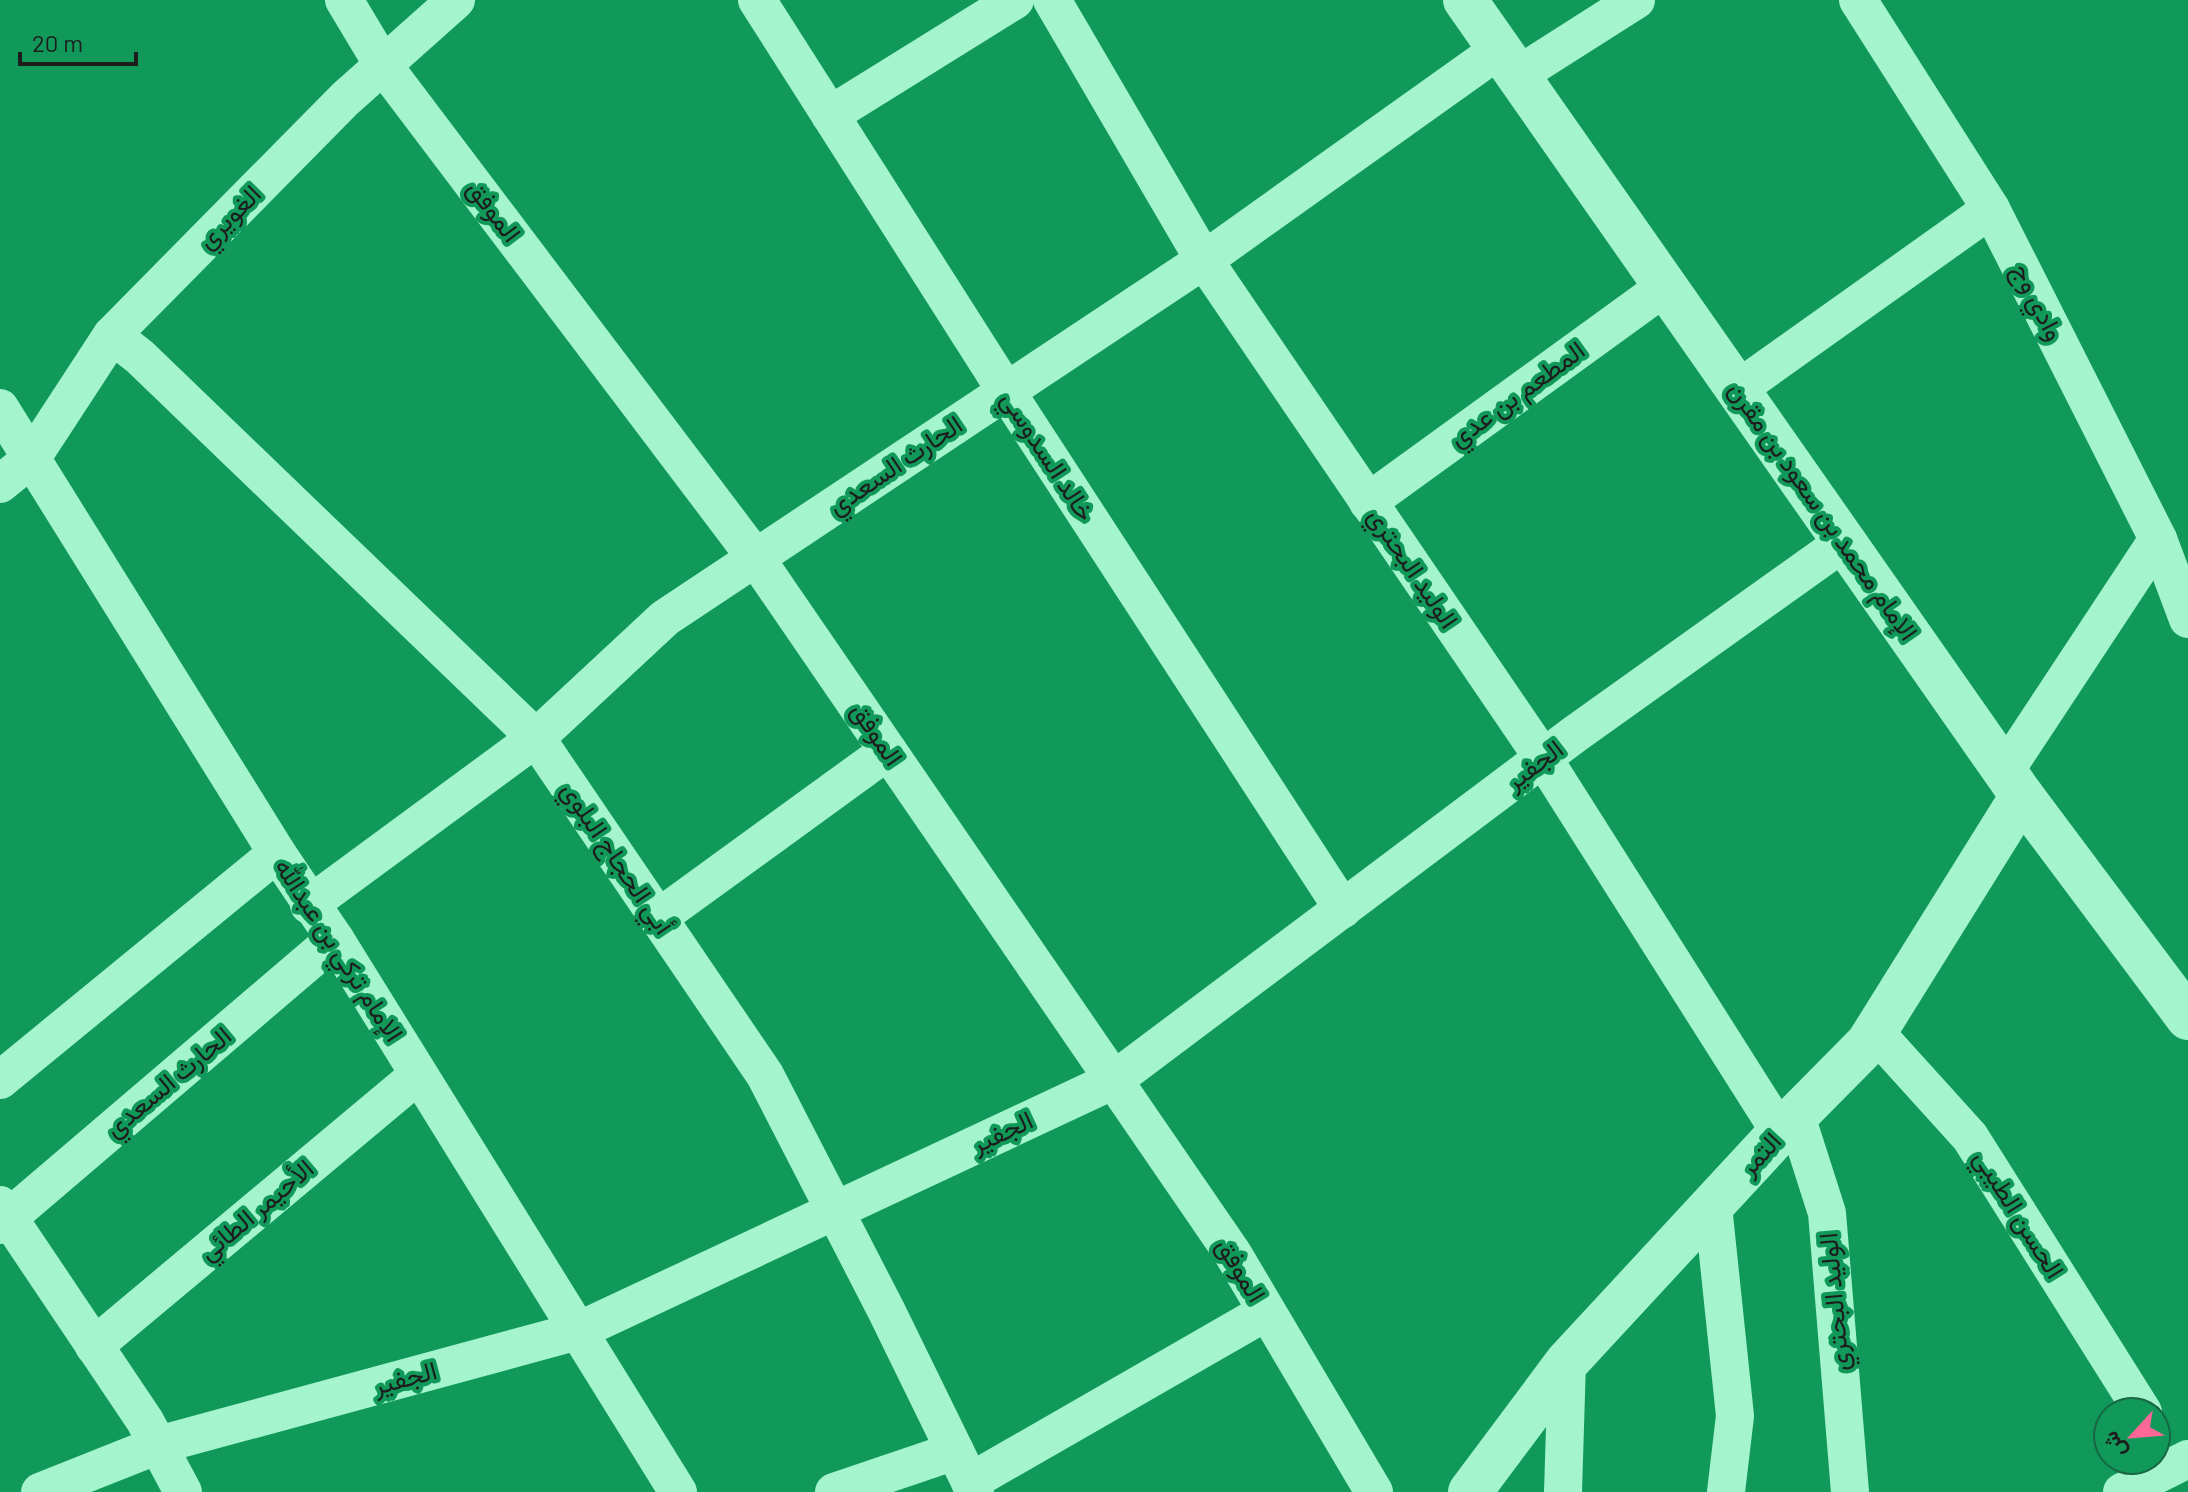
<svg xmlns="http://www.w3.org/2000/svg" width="2188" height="1492" font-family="Barlow,Vazirmatn,sans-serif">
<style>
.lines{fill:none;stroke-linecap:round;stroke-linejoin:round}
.minor{stroke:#a4f4cd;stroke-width:38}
.tertiary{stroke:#a4f4cd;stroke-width:44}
.labels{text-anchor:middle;stroke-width:8;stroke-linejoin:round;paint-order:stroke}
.street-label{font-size:26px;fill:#1d1d1d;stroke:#11995a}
</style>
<rect width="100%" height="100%" fill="#11995a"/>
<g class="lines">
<!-- minor -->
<g class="minor">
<path d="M344 0 383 65 755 557 1233 1254 1374 1492"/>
<path d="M757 0 1006 391 1343 909"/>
<path d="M1052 0 1204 260 1543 758 1780 1132"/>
<path d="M1858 0 1991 209 2158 539 2188 619"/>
<path d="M1518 75 1636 0"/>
<path d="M830 115 1015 0"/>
<path d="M112 335 140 357 536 738 765 1075 886 1310 975 1492"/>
<path d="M1738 389 1991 209"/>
<path d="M0 408 277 853 335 939 678 1492"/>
<path d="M0 484 31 459 112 335 345 99 456 0"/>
<path d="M1368 502 1666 286"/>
<path d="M2005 771 2158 539"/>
<path d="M309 905 536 738 665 618 1204 260 1500 49"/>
<path d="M658 918 888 751"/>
<path d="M1875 1032 1970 1137 2143 1412"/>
<path d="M0 1080 277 853"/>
<path d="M1796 1116 1827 1213 1850 1492"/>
<path d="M0 1205 145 1421 183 1492"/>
<path d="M1713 1206 1735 1416 1726 1492"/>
<path d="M0 1225 335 939"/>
<path d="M94 1346 418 1075"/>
<path d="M970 1482 1266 1312"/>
<path d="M40 1492 158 1445 578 1331 1114 1080 1575 734 1844 542"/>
<path d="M834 1492 955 1451"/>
<path d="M1563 1492 1567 1362"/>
<path d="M2122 1492 2188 1459"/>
</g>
<!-- tertiary -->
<g class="tertiary">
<path d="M1465 0 2022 796 2188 1018"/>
<path d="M1470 1492 1567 1362 1780 1132 1868 1043 2022 796"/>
</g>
</g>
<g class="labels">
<!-- street labels -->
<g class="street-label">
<text transform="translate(494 211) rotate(53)" y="9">الموفق</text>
<text transform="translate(229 217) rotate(-45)" y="9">الغويري</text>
<text transform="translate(2038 302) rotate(63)" y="9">وادي وج</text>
<text transform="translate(1517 394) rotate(-36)" y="9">المطعم بن عدي</text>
<text transform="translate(1048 456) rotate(57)" y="9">خالد السدوسي</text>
<text transform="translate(895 465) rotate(-34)" y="9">الحارث السعدي</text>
<text transform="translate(1823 511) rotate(55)" y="9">الإمام محمد بن سعود بن مقرن</text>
<text transform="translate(1413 568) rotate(56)" y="9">الوليد البحتري</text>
<text transform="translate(877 734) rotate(56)" y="9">الموفق</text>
<text transform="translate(1534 765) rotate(-37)" y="9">الجفير</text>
<text transform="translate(617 858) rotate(56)" y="9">أبي الحجاج البلوي</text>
<text transform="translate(339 950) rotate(57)" y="9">الإمام تركي بن عبدالله</text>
<text transform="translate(168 1082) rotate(-40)" y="9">الحارث السعدي</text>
<text transform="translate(1002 1132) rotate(-25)" y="9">الجفير</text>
<text transform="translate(1760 1154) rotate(-47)" y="9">التمر</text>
<text transform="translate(256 1210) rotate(-40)" y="9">الأحيمر الطائي</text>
<text transform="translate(2019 1214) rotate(58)" y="9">الحسن الطيبي</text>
<text transform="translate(1241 1270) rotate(59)" y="9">الموفق</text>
<text transform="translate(1834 1302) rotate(-95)" y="9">الوليد البحتري</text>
<text transform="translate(405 1378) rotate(-15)" y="9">الجفير</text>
</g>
</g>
<!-- north arrow -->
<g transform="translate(2132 1436) rotate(244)"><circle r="38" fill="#11995a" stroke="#166742" stroke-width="2"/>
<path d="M0-6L14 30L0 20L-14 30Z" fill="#ff6797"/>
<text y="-12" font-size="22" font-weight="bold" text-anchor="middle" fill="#1d1d1d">ش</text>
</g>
<!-- scale -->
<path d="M20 52v12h116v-12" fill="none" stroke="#1d1d1d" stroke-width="4"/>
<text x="32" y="52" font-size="24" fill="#1d1d1d" stroke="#11995a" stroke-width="6" paint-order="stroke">20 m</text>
</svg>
